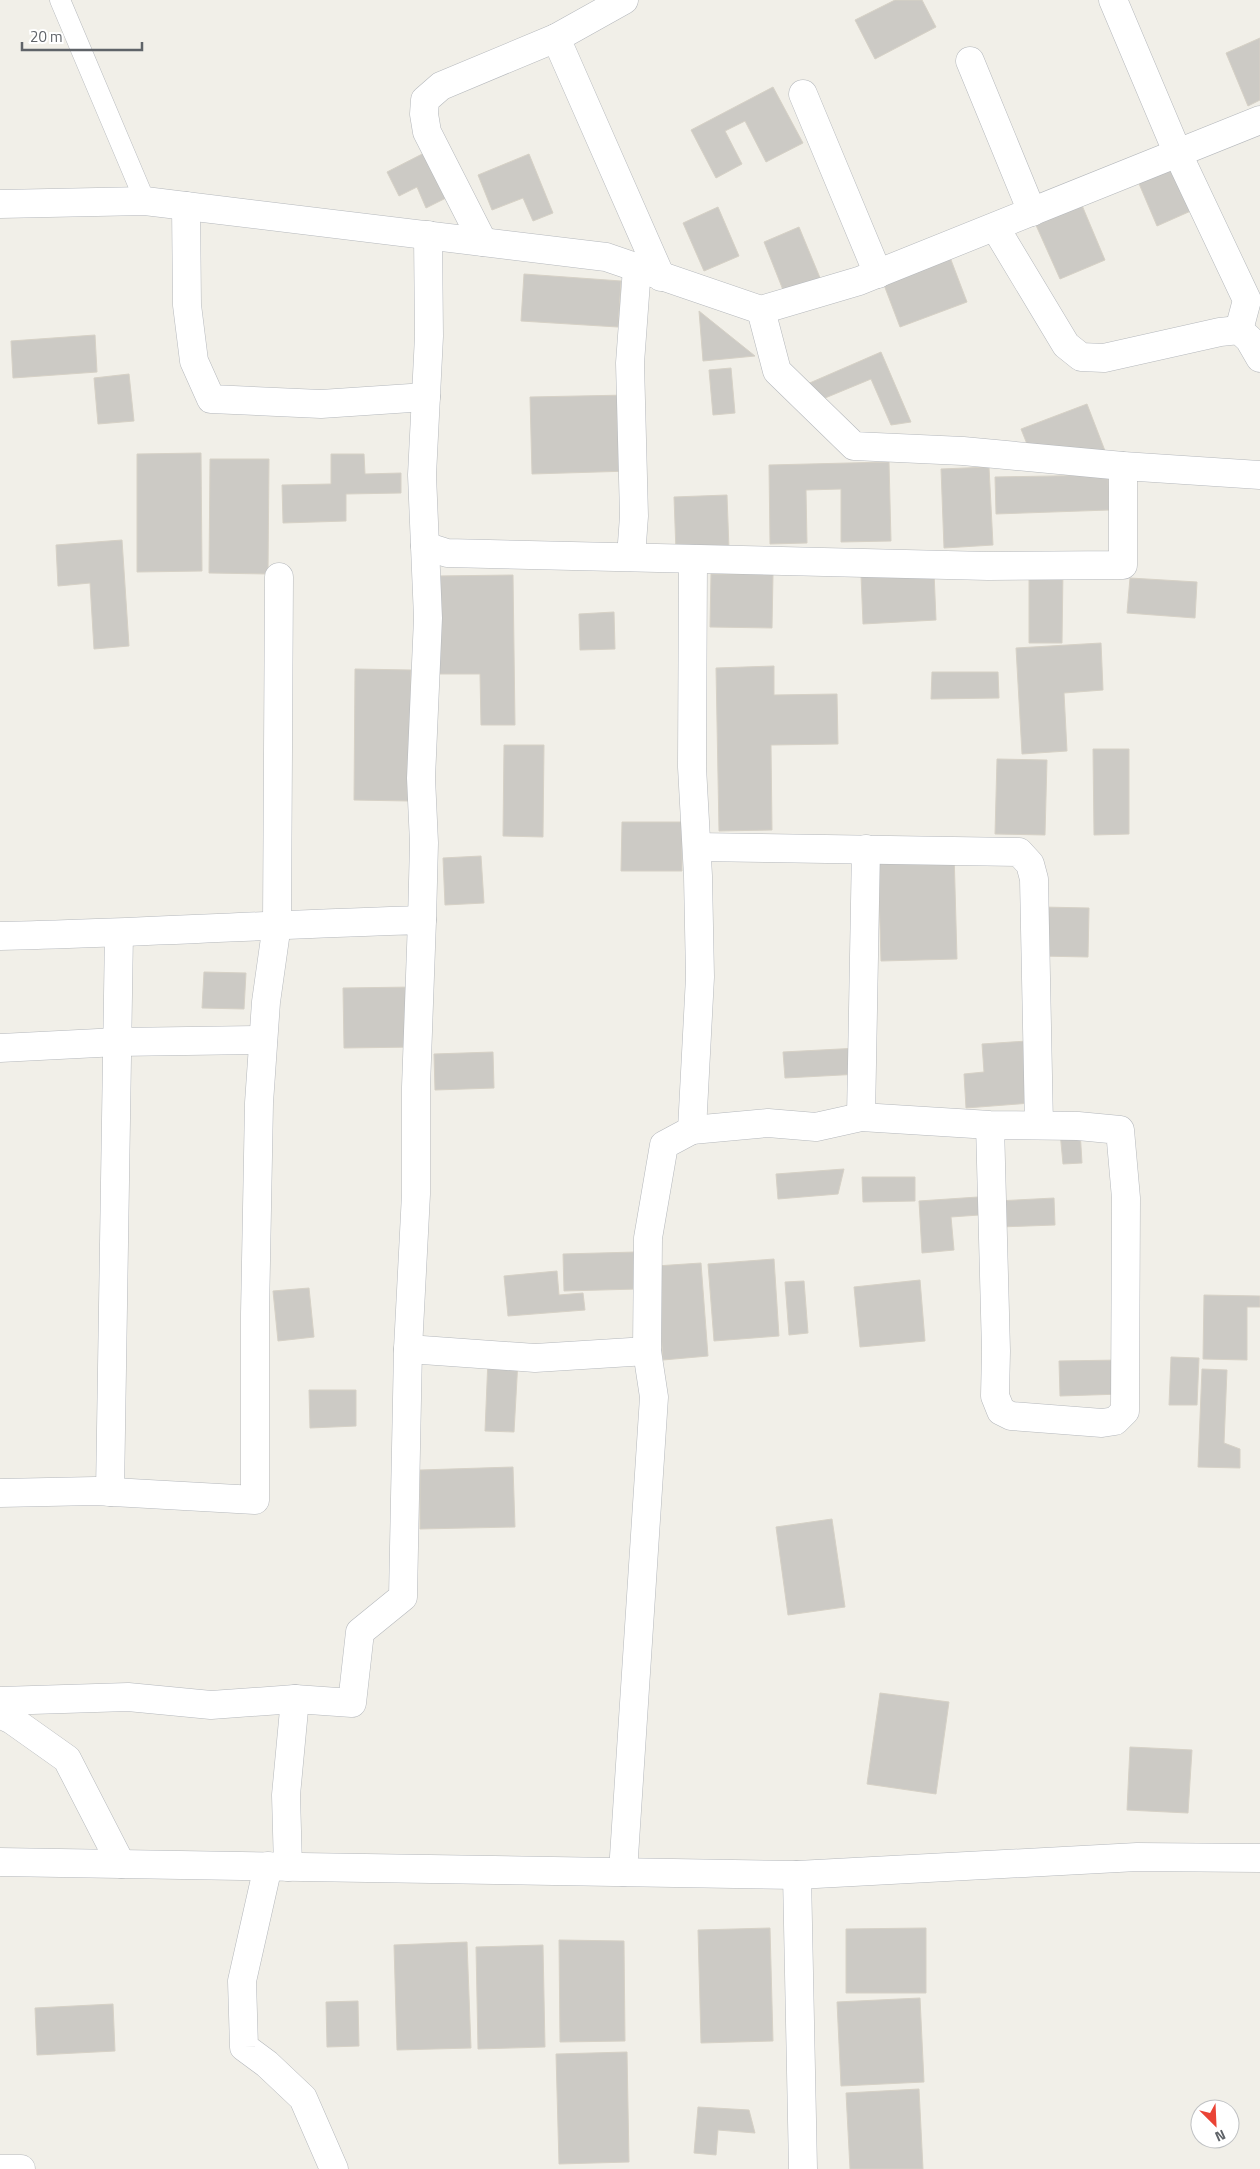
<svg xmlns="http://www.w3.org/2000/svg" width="1260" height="2169" font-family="'Titillium Web',sans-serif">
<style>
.building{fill:#cccac5;stroke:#d6d1c6}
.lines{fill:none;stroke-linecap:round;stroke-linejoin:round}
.lane-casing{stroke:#b5b8bc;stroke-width:21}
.street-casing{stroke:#b5b8bc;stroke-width:29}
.lane{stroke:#fff;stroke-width:20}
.street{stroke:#fff;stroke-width:28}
</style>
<rect width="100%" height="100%" fill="#f1efe8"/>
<!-- building -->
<g class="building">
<path d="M895 0H922L936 27 875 59 855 20Z"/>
<path d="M1260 38V100L1248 106 1226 53Z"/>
<path d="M773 87 803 143 766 162 745 121 725 131 742 164 716 178 691 130Z"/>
<path d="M432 149 454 194 426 208 417 187 399 196 387 172Z"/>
<path d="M529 154 553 213 533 221 523 198 492 210 478 175Z"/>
<path d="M1173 164 1193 210 1157 226 1137 179Z"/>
<path d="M1081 203 1105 260 1060 279 1035 223Z"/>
<path d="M718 207 739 256 704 271 683 223Z"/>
<path d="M799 227 823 285 787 300 764 242Z"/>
<path d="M948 252 967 302 900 327 881 277Z"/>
<path d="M524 274 621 281 618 327 521 321Z"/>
<path d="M699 311 755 356 703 361Z"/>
<path d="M95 335 97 372 13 378 11 341Z"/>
<path d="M881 352 911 422 891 425 871 379 813 403 805 385Z"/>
<path d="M731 368 735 413 713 415 709 370Z"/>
<path d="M129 374 134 421 98 424 94 378Z"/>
<path d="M628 395 630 471 532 474 530 397Z"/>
<path d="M1087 404 1107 456 1027 444 1021 429Z"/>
<path d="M201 453 202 571 137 572V454Z"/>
<path d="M331 454H364L365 474 401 473V493L346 494V521L283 523 282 485 331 484Z"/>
<path d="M210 459H269L268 574 209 573Z"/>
<path d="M889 462 891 541 841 542V489L806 490 807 543 770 544 769 465Z"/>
<path d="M989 467 993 545 944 548 941 469Z"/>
<path d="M1108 475 1109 510 996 514 995 477Z"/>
<path d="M727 495 729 549 676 552 674 497Z"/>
<path d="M122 540 129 646 94 649 90 583 58 586 56 545Z"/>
<path d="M1029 569H1063L1062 643H1029Z"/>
<path d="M934 572 936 620 863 624 861 575Z"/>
<path d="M711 574H773L772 628 710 627Z"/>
<path d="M513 575 515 725H481L480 674H437L436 576Z"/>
<path d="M1130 578 1197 582 1195 618 1127 613Z"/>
<path d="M614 612 615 649 580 650 579 614Z"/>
<path d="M1101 643 1103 690 1064 693 1067 751 1022 754 1016 648Z"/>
<path d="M774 666V695L837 694 838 744 771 745 772 830 719 831 716 668Z"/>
<path d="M355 669 411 670 409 801 354 800Z"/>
<path d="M932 672H998L999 698 931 699Z"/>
<path d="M504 745H544L543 837 503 836Z"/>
<path d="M1093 749H1129V834L1094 835Z"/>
<path d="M997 759 1047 760 1045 835 995 834Z"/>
<path d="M622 822H682V871H621Z"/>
<path d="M954 852 957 959 881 961 878 855Z"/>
<path d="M481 856 484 903 445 905 443 858Z"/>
<path d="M1042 907 1089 908 1088 957 1040 956Z"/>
<path d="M204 972 246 973 244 1009 202 1008Z"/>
<path d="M414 987 415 1047 344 1048 343 988Z"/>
<path d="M1027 1041 1031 1103 966 1108 964 1074 984 1072 982 1044Z"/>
<path d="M859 1048 860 1074 785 1078 783 1052Z"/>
<path d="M493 1052 494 1088 435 1090 434 1054Z"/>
<path d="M1080 1130 1082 1163 1063 1164 1060 1132Z"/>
<path d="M844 1169 838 1194 778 1199 776 1174Z"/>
<path d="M862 1177H915V1201L863 1202Z"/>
<path d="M978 1197 979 1215 951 1217 954 1250 922 1253 919 1201Z"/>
<path d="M1054 1198 1055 1225 999 1227 997 1201Z"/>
<path d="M636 1252 637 1289 564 1291 563 1254Z"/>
<path d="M774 1259 779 1336 714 1341 708 1264Z"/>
<path d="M701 1263 708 1356 663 1360 656 1266Z"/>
<path d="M557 1271 559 1295 583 1293 585 1310 508 1316 504 1276Z"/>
<path d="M920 1280 925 1341 860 1347 854 1287Z"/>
<path d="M804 1281 808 1333 789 1335 785 1282Z"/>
<path d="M309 1288 314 1337 278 1341 273 1291Z"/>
<path d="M1204 1295 1260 1296V1307H1247V1360L1203 1359Z"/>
<path d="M1171 1357 1199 1358 1197 1405H1169Z"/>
<path d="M488 1359 518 1360 514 1432 485 1431Z"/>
<path d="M1120 1360 1121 1394 1060 1396 1059 1361Z"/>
<path d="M1202 1369 1227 1370 1224 1443 1240 1449V1468L1198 1467Z"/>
<path d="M309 1390H356V1426L310 1428Z"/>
<path d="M513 1467 515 1527 420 1529V1470Z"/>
<path d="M832 1519 845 1607 788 1615 776 1527Z"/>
<path d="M880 1693 949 1702 936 1794 867 1784Z"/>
<path d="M1130 1747 1192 1750 1188 1813 1127 1810Z"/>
<path d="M770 1928 773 2041 701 2043 698 1930Z"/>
<path d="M926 1928V1993H846V1929Z"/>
<path d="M559 1940 624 1941 625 2041 560 2042Z"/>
<path d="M467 1942 471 2048 397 2050 394 1945Z"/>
<path d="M543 1945 545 2047 478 2049 476 1947Z"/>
<path d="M920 1998 924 2082 841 2086 837 2002Z"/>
<path d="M358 2001 359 2046 327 2047 326 2002Z"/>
<path d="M113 2004 115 2051 37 2055 35 2008Z"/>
<path d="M627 2052 629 2162 559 2164 556 2054Z"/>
<path d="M919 2089 923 2169H850L846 2093Z"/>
<path d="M698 2107 749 2110 755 2133 718 2130 716 2155 694 2153Z"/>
</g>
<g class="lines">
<!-- lane casing -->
<g class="lane-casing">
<path id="lane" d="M60 0 145 201"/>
</g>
<!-- street casing -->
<g class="street-casing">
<g id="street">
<path d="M624 0 556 38 661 277"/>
<path d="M1113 0 1178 154 1247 300 1239 330"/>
<path d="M970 61 1032 212"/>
<path d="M803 94 878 274"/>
<path d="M0 204 145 201 606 257 761 310 859 281 1260 120"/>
<path d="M186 206 187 305 194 361 211 399 321 404 426 397"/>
<path d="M995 227 1066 345 1081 357 1104 358 1220 332 1239 330 1249 339 1260 358"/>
<path d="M483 242 427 132 424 114 425 100 441 86 556 38"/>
<path d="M761 310 777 371 854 446 963 451 1123 466 1260 475"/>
<path d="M425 546 447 553 988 566 1123 565V466"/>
<path d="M631 557 634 516 630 363 637 268"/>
<path d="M697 847 1019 852 1030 864 1034 879 1039 1125"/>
<path d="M422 920 424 843 421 778 428 618 422 475 429 336 428 235"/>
<path d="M0 936C141 933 281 924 422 920L416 1087V1194L408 1349 403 1597 360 1632 352 1703 295 1699 211 1705 128 1697 0 1701"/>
<path d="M0 1048 118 1042 263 1040"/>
<path d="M861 1117 866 849"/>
<path d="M692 1130 768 1123 816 1127 861 1117 990 1125 1078 1126 1120 1130 1126 1198 1125 1411 1115 1421 1102 1423 1011 1416 1001 1411 995 1396 996 1351 990 1125"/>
<path d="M408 1349 535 1358 647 1351"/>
<path d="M110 1492 119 933"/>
<path d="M0 1493 95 1491 255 1500V1314L259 1103 266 1002 277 924 279 577"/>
<path d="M0 1714 12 1720 67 1759 121 1864"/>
<path d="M0 1862 797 1875 1137 1857 1260 1858"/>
<path d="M268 1866 242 1981 244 2047 267 2064 303 2098 334 2169"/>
<path d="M288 1867 286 1795 295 1699"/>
<path d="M623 1872 654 1397 647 1351 648 1238 664 1145 692 1130 700 977 698 876 692 767 693 559"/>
<path d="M797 1875 803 2169"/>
<path d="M0 2169H21"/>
</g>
</g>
<!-- lane -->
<use href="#lane" class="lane"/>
<!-- street -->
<use href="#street" class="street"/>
</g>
<!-- north arrow -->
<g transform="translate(1215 2124) rotate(156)"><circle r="24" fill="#ffffff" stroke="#bfc1c3"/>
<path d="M0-4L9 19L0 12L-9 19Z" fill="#ea4335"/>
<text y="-8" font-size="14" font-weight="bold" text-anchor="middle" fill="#5f6368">N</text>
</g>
<!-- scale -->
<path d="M22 42v8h120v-8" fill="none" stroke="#5f6368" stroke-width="2.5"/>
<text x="30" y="42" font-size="15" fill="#5f6368" stroke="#ffffff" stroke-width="4" paint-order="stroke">20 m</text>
</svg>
